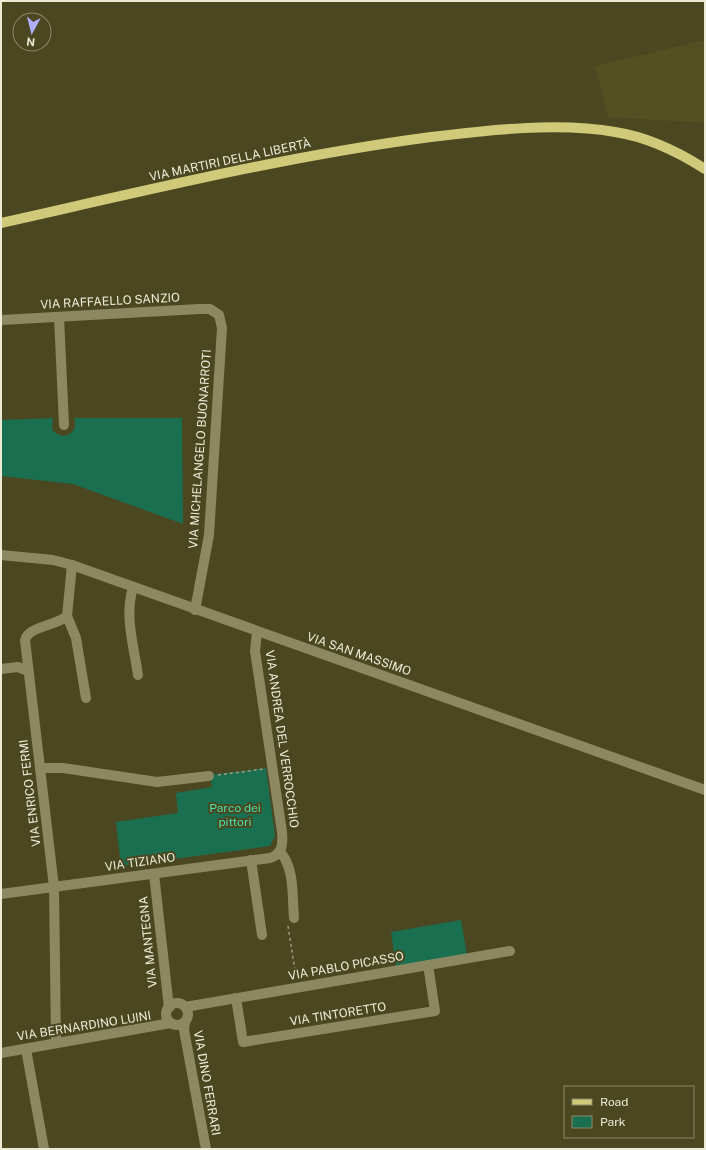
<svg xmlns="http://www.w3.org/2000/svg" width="706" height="1150" font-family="'Public Sans',sans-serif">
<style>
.built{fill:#535022}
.green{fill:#1b6f51}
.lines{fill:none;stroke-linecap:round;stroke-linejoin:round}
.path{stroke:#9f9d80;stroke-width:1.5;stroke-dasharray:3 3;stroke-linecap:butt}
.minor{stroke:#8b8862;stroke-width:10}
.major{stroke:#cfc979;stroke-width:10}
.labels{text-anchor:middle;stroke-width:4;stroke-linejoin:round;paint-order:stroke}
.street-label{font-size:12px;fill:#ecebd6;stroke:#4a4721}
.park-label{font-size:12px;fill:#4ae1aa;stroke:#4a4721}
</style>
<rect width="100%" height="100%" fill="#4a4721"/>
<!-- built -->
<path class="built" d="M705 40V123L608 117 595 66Z"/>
<!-- green -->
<g class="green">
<path d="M53 418 52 429C62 443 80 433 74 418H182L183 524 73 484 1 476V420Z"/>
<path d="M266 768 275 836 270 846 121 866 116 822 178 813 176 793 212 787 210 775Z"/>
<path d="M461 920 467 955 396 966 391 932Z"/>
</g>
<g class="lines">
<!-- path -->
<g class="path">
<path d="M218 775 264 769"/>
<path d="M288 926 296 977"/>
</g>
<!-- minor -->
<g class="minor">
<path d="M59 317 64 425"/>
<path d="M1 320 199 309H210L219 315 222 328 209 535 195 610"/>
<path d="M1 555 53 560 72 565 705 790"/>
<path d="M133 588C124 615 134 647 138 675"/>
<path d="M67 616 76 638 86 698"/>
<path d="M1 669 18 667 28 671"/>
<path d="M40 768H63L157 782 209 776"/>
<path d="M280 852C295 868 292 897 294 918"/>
<path d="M251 860 262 935"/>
<path d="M154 874 169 1008"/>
<path d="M1 894 270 858C283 854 283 843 282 832L255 651 257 632"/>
<path d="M236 998 243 1042 435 1011 428 965"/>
<circle cx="177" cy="1014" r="11"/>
<path d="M185 1007 510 951"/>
<path d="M185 1022 184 1030 206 1149"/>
<path d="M56 1043 54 887 25 640C29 626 56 626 67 616L72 565"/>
<path d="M26 1049 44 1149"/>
<path d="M1 1053 171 1023"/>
</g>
<!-- major -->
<path class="major" d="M1 223C144 191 286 156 431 137 487 130 560 122 615 132 648 137 677 151 705 169"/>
</g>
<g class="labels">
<!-- street labels -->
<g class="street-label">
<text transform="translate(230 160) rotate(-12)" y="4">VIA MARTIRI DELLA LIBERTÀ</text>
<text transform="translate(110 301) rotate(-3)" y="4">VIA RAFFAELLO SANZIO</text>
<text transform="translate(200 449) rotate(-86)" y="4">VIA MICHELANGELO BUONARROTI</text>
<text transform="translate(359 654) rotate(19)" y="4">VIA SAN MASSIMO</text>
<text transform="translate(282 739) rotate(82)" y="4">VIA ANDREA DEL VERROCCHIO</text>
<text transform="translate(30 793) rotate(-97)" y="4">VIA ENRICO FERMI</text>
<text transform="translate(140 862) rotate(-8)" y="4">VIA TIZIANO</text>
<text transform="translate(148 942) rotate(-96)" y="4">VIA MANTEGNA</text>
<text transform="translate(346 966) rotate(-10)" y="4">VIA PABLO PICASSO</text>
<text transform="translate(338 1014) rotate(-9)" y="4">VIA TINTORETTO</text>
<text transform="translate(84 1026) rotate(-9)" y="4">VIA BERNARDINO LUINI</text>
<text transform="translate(207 1083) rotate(80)" y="4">VIA DINO FERRARI</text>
</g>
<!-- park labels -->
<g class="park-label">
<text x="235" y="812">Parco dei<tspan x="235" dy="14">pittori</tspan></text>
</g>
</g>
<!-- border -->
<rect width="706" height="1150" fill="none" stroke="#ecebd6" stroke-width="4"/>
<!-- legend -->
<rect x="564" y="1086" width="130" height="52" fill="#4a4721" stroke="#8b8969"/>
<rect x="572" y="1099" width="20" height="6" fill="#cfc979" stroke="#8b8969"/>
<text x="600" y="1106" font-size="12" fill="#ecebd6">Road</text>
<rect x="572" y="1116" width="20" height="12" fill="#1b6f51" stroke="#8b8969"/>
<text x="600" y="1126" font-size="12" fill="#ecebd6">Park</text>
<!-- north arrow -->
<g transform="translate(32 32) rotate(187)"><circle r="19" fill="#4a4721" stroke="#8b8969"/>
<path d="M0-3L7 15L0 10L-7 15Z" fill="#b0aefa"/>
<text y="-6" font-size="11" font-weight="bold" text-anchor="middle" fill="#ecebd6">N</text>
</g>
</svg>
